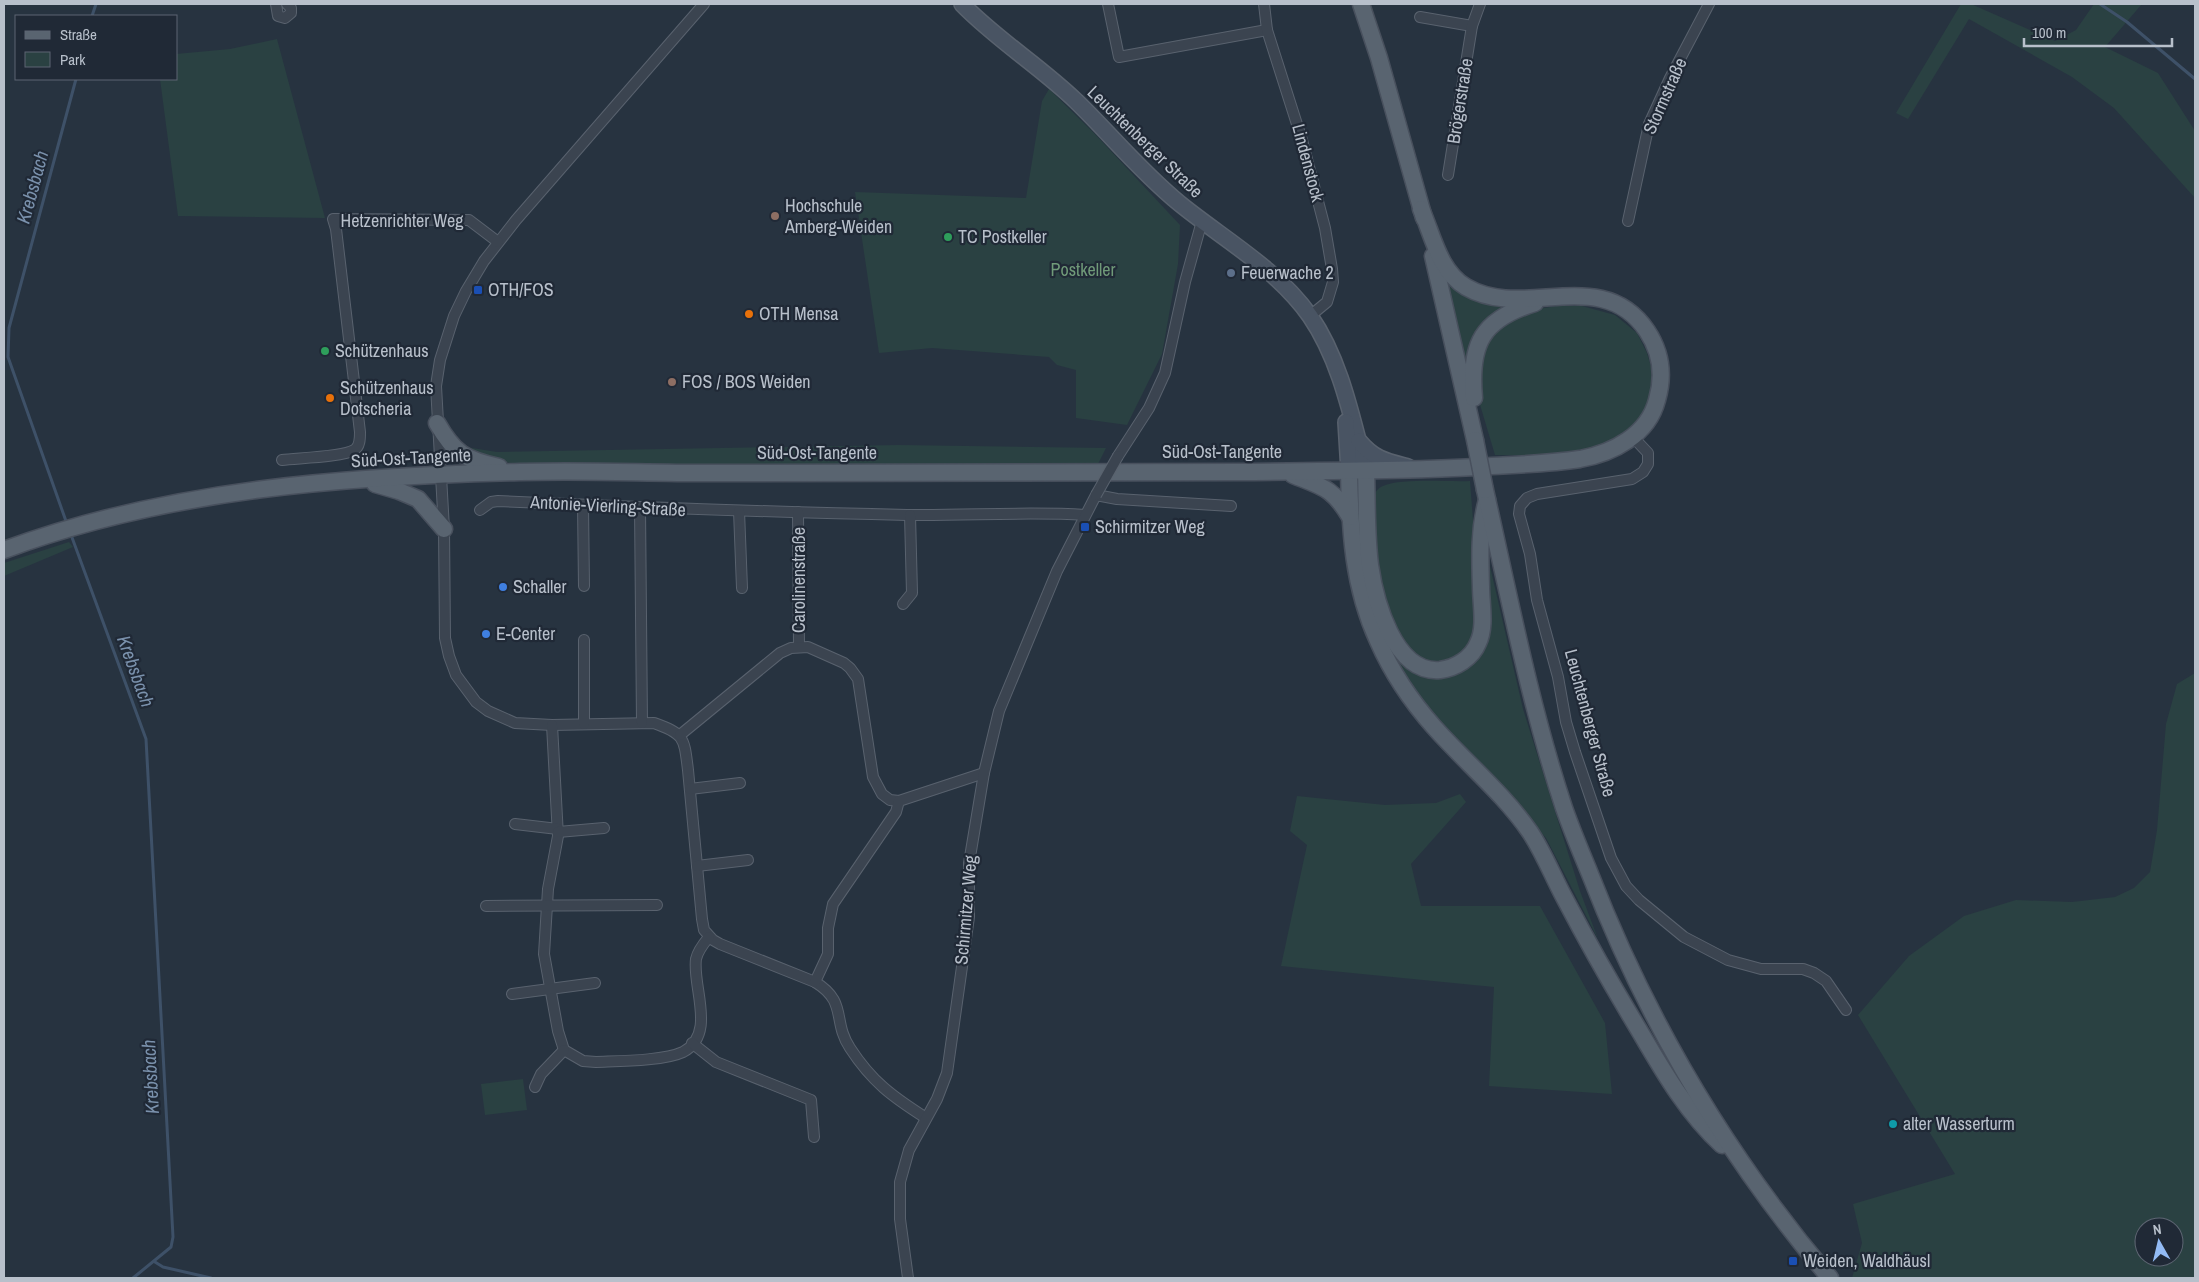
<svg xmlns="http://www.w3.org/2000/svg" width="2199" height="1282" font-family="'Archivo Narrow',sans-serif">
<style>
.green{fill:#2a4142;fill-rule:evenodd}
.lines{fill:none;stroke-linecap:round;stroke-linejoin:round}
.stream{stroke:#3e5168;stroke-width:3}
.street-casing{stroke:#59626e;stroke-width:12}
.secondary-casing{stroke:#59626e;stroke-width:18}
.primary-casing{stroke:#48505d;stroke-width:19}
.street{stroke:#3b4450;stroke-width:10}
.secondary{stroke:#495463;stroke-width:15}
.primary{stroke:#596470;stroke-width:16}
.street-bridge-casing{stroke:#59626e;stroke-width:12;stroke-linecap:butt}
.primary-bridge-casing{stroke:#48505d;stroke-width:19;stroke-linecap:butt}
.street-bridge{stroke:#3b4450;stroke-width:10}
.primary-bridge{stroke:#596470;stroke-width:16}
.education-dot{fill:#8d6e63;stroke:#202936;stroke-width:2}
.leisure-dot{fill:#2e9e5b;stroke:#202936;stroke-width:2}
.service-dot{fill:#5c6f8a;stroke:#202936;stroke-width:2}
.transit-dot{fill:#1a4fb4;stroke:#202936;stroke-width:2}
.food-dot{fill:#e8710a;stroke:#202936;stroke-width:2}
.shop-dot{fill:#3f7fe0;stroke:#202936;stroke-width:2}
.culture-dot{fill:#0f9aa8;stroke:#202936;stroke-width:2}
.labels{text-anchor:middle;stroke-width:4.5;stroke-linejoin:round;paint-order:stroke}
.street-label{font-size:18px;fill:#b8c0cb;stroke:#202936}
.poi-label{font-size:18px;fill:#b8c0cb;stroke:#202936;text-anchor:start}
.park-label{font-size:18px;fill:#709a79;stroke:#202936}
.water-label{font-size:19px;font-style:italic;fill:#7a91ac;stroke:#202936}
</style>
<rect width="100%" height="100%" fill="#273340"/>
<!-- green -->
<g class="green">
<path d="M1961 4H1971L2055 41 2076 30 2094 4H2142L2105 47 2158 73 2195 131V198L2114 108 2072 77 1969 19 1908 119 1896 113Z"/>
<path d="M277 39 325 218 178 216 160 79H176V54L230 49Z"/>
<path d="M1049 89 1094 133 1180 225 1178 264 1162 354 1127 425 1076 418V370L1057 365 1049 357 932 348 879 353 855 192 1026 198 1042 101Z"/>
<path d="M1440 269C1462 302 1478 303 1516 304L1466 373Z"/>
<path d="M1557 306H1582L1615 315 1637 333 1647 353 1653 373 1651 394 1643 416 1616 442 1565 456 1495 455 1478 398 1477 379 1486 341 1502 323 1537 309Z"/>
<path d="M899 445 1106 448 1097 466 520 464 467 457 472 448 497 452Z"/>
<path d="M1470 481 1474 533 1475 635 1465 654 1455 661 1429 665 1402 647 1381 597 1371 501C1374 495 1377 488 1383 486 1402 478 1448 482 1470 481Z"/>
<path d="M1356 505H1361L1395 655 1408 670 1428 676 1473 659 1483 536 1523 709 1580 891 1598 939 1546 838 1443 731 1387 649Z"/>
<path d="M69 542 73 547 4 576V563Z"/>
<path d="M2195 673V1278H1852L1862 1243 1853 1204 1955 1174 1858 1015 1909 956 1964 916 2016 900 2072 902 2115 897 2134 888 2150 872 2157 830 2166 724 2177 684ZM2144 1227H2174V1257H2144Z"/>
<path d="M1460 794 1466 802 1411 864 1421 906H1540L1605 1023 1612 1094 1489 1086 1494 987 1281 966 1307 845 1290 831 1297 796 1385 805 1436 803Z"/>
<path d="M523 1079 527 1110 485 1115 481 1084Z"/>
</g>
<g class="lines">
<!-- stream -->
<g class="stream">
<path d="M2100 4 2127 22 2195 79"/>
<path d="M92 16 96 4"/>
<path d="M67 524 8 357 9 328 76 79"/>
<path d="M70 532 146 739 173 1237 171 1247 133 1278"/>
<path d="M155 1262 163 1267 211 1278"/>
</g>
<!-- street casing -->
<g class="street-casing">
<g id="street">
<path d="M276 4 278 16 285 18 291 13V8L287 4"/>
<path d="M704 4 516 220 484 261 466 291 454 316 440 360 436 386 444 529 445 638 449 656 456 675 476 702 488 711 515 723 552 725 654 723C685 734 684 738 688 770L702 919 704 930 713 940 720 944 815 982C848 1002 832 1021 850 1048 872 1082 893 1097 926 1118"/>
<path d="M1108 4 1119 57 1267 30"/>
<path d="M1264 4 1267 30 1302 140 1325 228 1332 269 1333 282 1327 302 1310 316"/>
<path d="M1420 17 1472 26"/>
<path d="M1448 175 1472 26 1480 4"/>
<path d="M1628 221 1649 124 1670 78 1709 4"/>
<path d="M1633 437 1648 453V464L1643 472 1632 479 1537 494 1527 498 1520 506 1519 514 1530 554 1537 600 1558 677 1566 722 1575 752 1611 858 1626 886 1639 900 1684 937 1728 960 1761 969H1803L1814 973 1826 981 1846 1010"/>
<path d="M1118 456 1149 408 1165 373 1185 282 1202 221"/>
<path d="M282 460C298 458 343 457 354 450 360 447 360 439 360 432L336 229 333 219 469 220 498 242"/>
<path d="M583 505 584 586"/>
<path d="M640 508 642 723"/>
<path d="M480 510 491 502 498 501C634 507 770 512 907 515 966 516 1026 511 1085 515"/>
<path d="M739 511 742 588"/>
<path d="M798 512 799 647"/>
<path d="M903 604 912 593 910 515"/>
<path d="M584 640V724"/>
<path d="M552 725 558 836 548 889 544 954 558 1031 564 1050 583 1061 596 1062C618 1061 664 1061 683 1052 717 1034 692 987 696 959 698 950 704 943 709 937"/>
<path d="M680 735 780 653 791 648 808 647 844 663 850 668 858 679 873 777 882 794 890 800 899 801"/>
<path d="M690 789 740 783"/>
<path d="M515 824 558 829"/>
<path d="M558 832 604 828"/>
<path d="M697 866 748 860"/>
<path d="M486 906 657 905"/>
<path d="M815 982 828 954V928L833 904 896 812 899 801 984 773"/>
<path d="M512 994 595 983"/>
<path d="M692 1043 716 1062 811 1100 814 1137"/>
<path d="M535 1087 541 1074 564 1050"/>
<path d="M908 1278 900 1219V1182L909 1150 937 1099 947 1073 969 917V863L984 773 999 711 1057 571 1096 495 1117 499 1231 506"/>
</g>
</g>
<!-- secondary casing -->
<g class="secondary-casing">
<g id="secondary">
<path d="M962 4C997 40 1041 67 1077 102 1111 135 1141 172 1179 203 1223 239 1276 268 1310 316 1341 361 1352 419 1366 471"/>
<path d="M1346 422 1349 471"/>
<path d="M1359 441C1374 459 1385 461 1408 467"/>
</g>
</g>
<!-- primary casing -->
<g class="primary-casing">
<g id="primary">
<path d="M1361 4 1379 58 1424 218"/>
<path d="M1433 256 1475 440"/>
<path d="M1474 398C1469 344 1482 319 1535 303"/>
<path d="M437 423C454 453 465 460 499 467"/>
<path d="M1349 471C1350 530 1353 587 1378 641 1392 673 1411 701 1434 727 1466 763 1503 793 1530 832 1544 853 1553 877 1565 899 1588 943 1613 987 1639 1030 1663 1071 1687 1113 1722 1145"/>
<path d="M1366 471C1367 502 1366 534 1370 565 1375 600 1394 674 1440 670 1456 668 1472 658 1478 643 1486 627 1481 604 1481 587 1480 557 1479 529 1487 500"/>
<path d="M1293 475C1323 487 1333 488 1350 517"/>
<path d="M375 484 399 491 418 499 444 529"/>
<path d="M1485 490C1509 596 1530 705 1564 808 1572 831 1581 852 1590 874 1647 1021 1728 1158 1830 1278"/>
<path d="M4 550C168 489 347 476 520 472 582 470 644 473 706 473 884 473 1062 472 1241 472 1320 471 1398 471 1477 467 1511 465 1546 464 1580 459 1613 453 1648 435 1657 400 1664 376 1661 352 1647 331 1602 264 1524 321 1466 287 1439 271 1433 236 1421 209"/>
</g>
</g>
<!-- street -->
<use href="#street" class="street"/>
<!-- secondary -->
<use href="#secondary" class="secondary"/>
<!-- primary -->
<use href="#primary" class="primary"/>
<!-- street-bridge casing -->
<g class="street-bridge-casing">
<path id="street-bridge" d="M1096 495 1118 456"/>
</g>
<!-- primary-bridge casing -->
<g class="primary-bridge-casing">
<path id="primary-bridge" d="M1475 440 1485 490"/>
</g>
<!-- street-bridge -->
<use href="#street-bridge" class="street-bridge"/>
<!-- primary-bridge -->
<use href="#primary-bridge" class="primary-bridge"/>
</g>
<!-- markers -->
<g class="education-dot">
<circle cx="775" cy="216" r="5"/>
<circle cx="672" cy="382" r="5"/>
</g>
<g class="leisure-dot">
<circle cx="948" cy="237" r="5"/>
<circle cx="325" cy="351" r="5"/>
</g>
<circle class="service-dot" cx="1231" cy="273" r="5"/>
<g class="transit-dot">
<rect x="473" y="285" width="10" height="10" rx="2.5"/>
<rect x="1080" y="522" width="10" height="10" rx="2.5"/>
<rect x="1788" y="1256" width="10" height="10" rx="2.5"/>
</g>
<g class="food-dot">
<circle cx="749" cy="314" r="5"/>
<circle cx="330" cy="398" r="5"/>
</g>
<g class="shop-dot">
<circle cx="503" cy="587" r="5"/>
<circle cx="486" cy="634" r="5"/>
</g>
<circle class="culture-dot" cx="1893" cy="1124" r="5"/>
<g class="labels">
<!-- street labels -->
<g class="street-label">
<text transform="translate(1665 96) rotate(-66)" y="6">Stormstraße</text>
<text transform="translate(1460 101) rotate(-81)" y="6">Brögerstraße</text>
<text transform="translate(1145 142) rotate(44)" y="6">Leuchtenberger Straße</text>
<text transform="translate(1308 163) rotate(75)" y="6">Lindenstock</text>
<text x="402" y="227">Hetzenrichter Weg</text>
<text x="1222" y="458">Süd-Ost-Tangente</text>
<text x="817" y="459">Süd-Ost-Tangente</text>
<text transform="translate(411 458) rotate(-3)" y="6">Süd-Ost-Tangente</text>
<text transform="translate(608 506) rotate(3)" y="6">Antonie-Vierling-Straße</text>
<text transform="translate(799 580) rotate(-90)" y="6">Carolinenstraße</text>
<text transform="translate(1590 723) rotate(75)" y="6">Leuchtenberger Straße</text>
<text transform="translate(966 910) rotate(-85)" y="6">Schirmitzer Weg</text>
</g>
<!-- poi labels -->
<g class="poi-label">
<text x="785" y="212">Hochschule<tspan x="785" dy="21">Amberg-Weiden</tspan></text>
<text x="958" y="243">TC Postkeller</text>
<text x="1241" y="279">Feuerwache 2</text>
<text x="488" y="296">OTH/FOS</text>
<text x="759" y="320">OTH Mensa</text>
<text x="335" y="357">Schützenhaus</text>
<text x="682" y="388">FOS / BOS Weiden</text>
<text x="340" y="394">Schützenhaus<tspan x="340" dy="21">Dotscheria</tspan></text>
<text x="1095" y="533">Schirmitzer Weg</text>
<text x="513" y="593">Schaller</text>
<text x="496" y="640">E-Center</text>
<text x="1903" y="1130">alter Wasserturm</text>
<text x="1803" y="1267">Weiden, Waldhäusl</text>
</g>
<!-- park labels -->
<g class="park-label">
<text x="1083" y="276">Postkeller</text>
</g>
<!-- water labels -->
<g class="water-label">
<text transform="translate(32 187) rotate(-75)" y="7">Krebsbach</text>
<text transform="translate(136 671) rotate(70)" y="7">Krebsbach</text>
<text transform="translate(150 1077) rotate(-93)" y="7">Krebsbach</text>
</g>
</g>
<!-- border -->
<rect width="2199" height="1282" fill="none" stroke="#b8c0cb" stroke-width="10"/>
<!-- legend -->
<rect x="15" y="15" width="162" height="65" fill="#202936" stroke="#5d6572"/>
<rect x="25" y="31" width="25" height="8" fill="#596470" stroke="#5d6572"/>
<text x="60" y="40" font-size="15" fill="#b8c0cb">Straße</text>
<rect x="25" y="52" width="25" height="15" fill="#2a4142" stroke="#5d6572"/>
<text x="60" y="65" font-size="15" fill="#b8c0cb">Park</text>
<!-- north arrow -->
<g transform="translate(2159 1242) rotate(352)"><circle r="24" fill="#202936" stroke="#5d6572"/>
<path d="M0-4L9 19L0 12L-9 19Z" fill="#93bbf4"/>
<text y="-8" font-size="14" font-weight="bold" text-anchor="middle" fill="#b8c0cb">N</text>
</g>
<!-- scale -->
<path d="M2024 38v8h148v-8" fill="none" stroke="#b8c0cb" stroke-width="2.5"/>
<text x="2032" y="38" font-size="15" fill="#b8c0cb" stroke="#202936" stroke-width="4" paint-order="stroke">100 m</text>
</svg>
